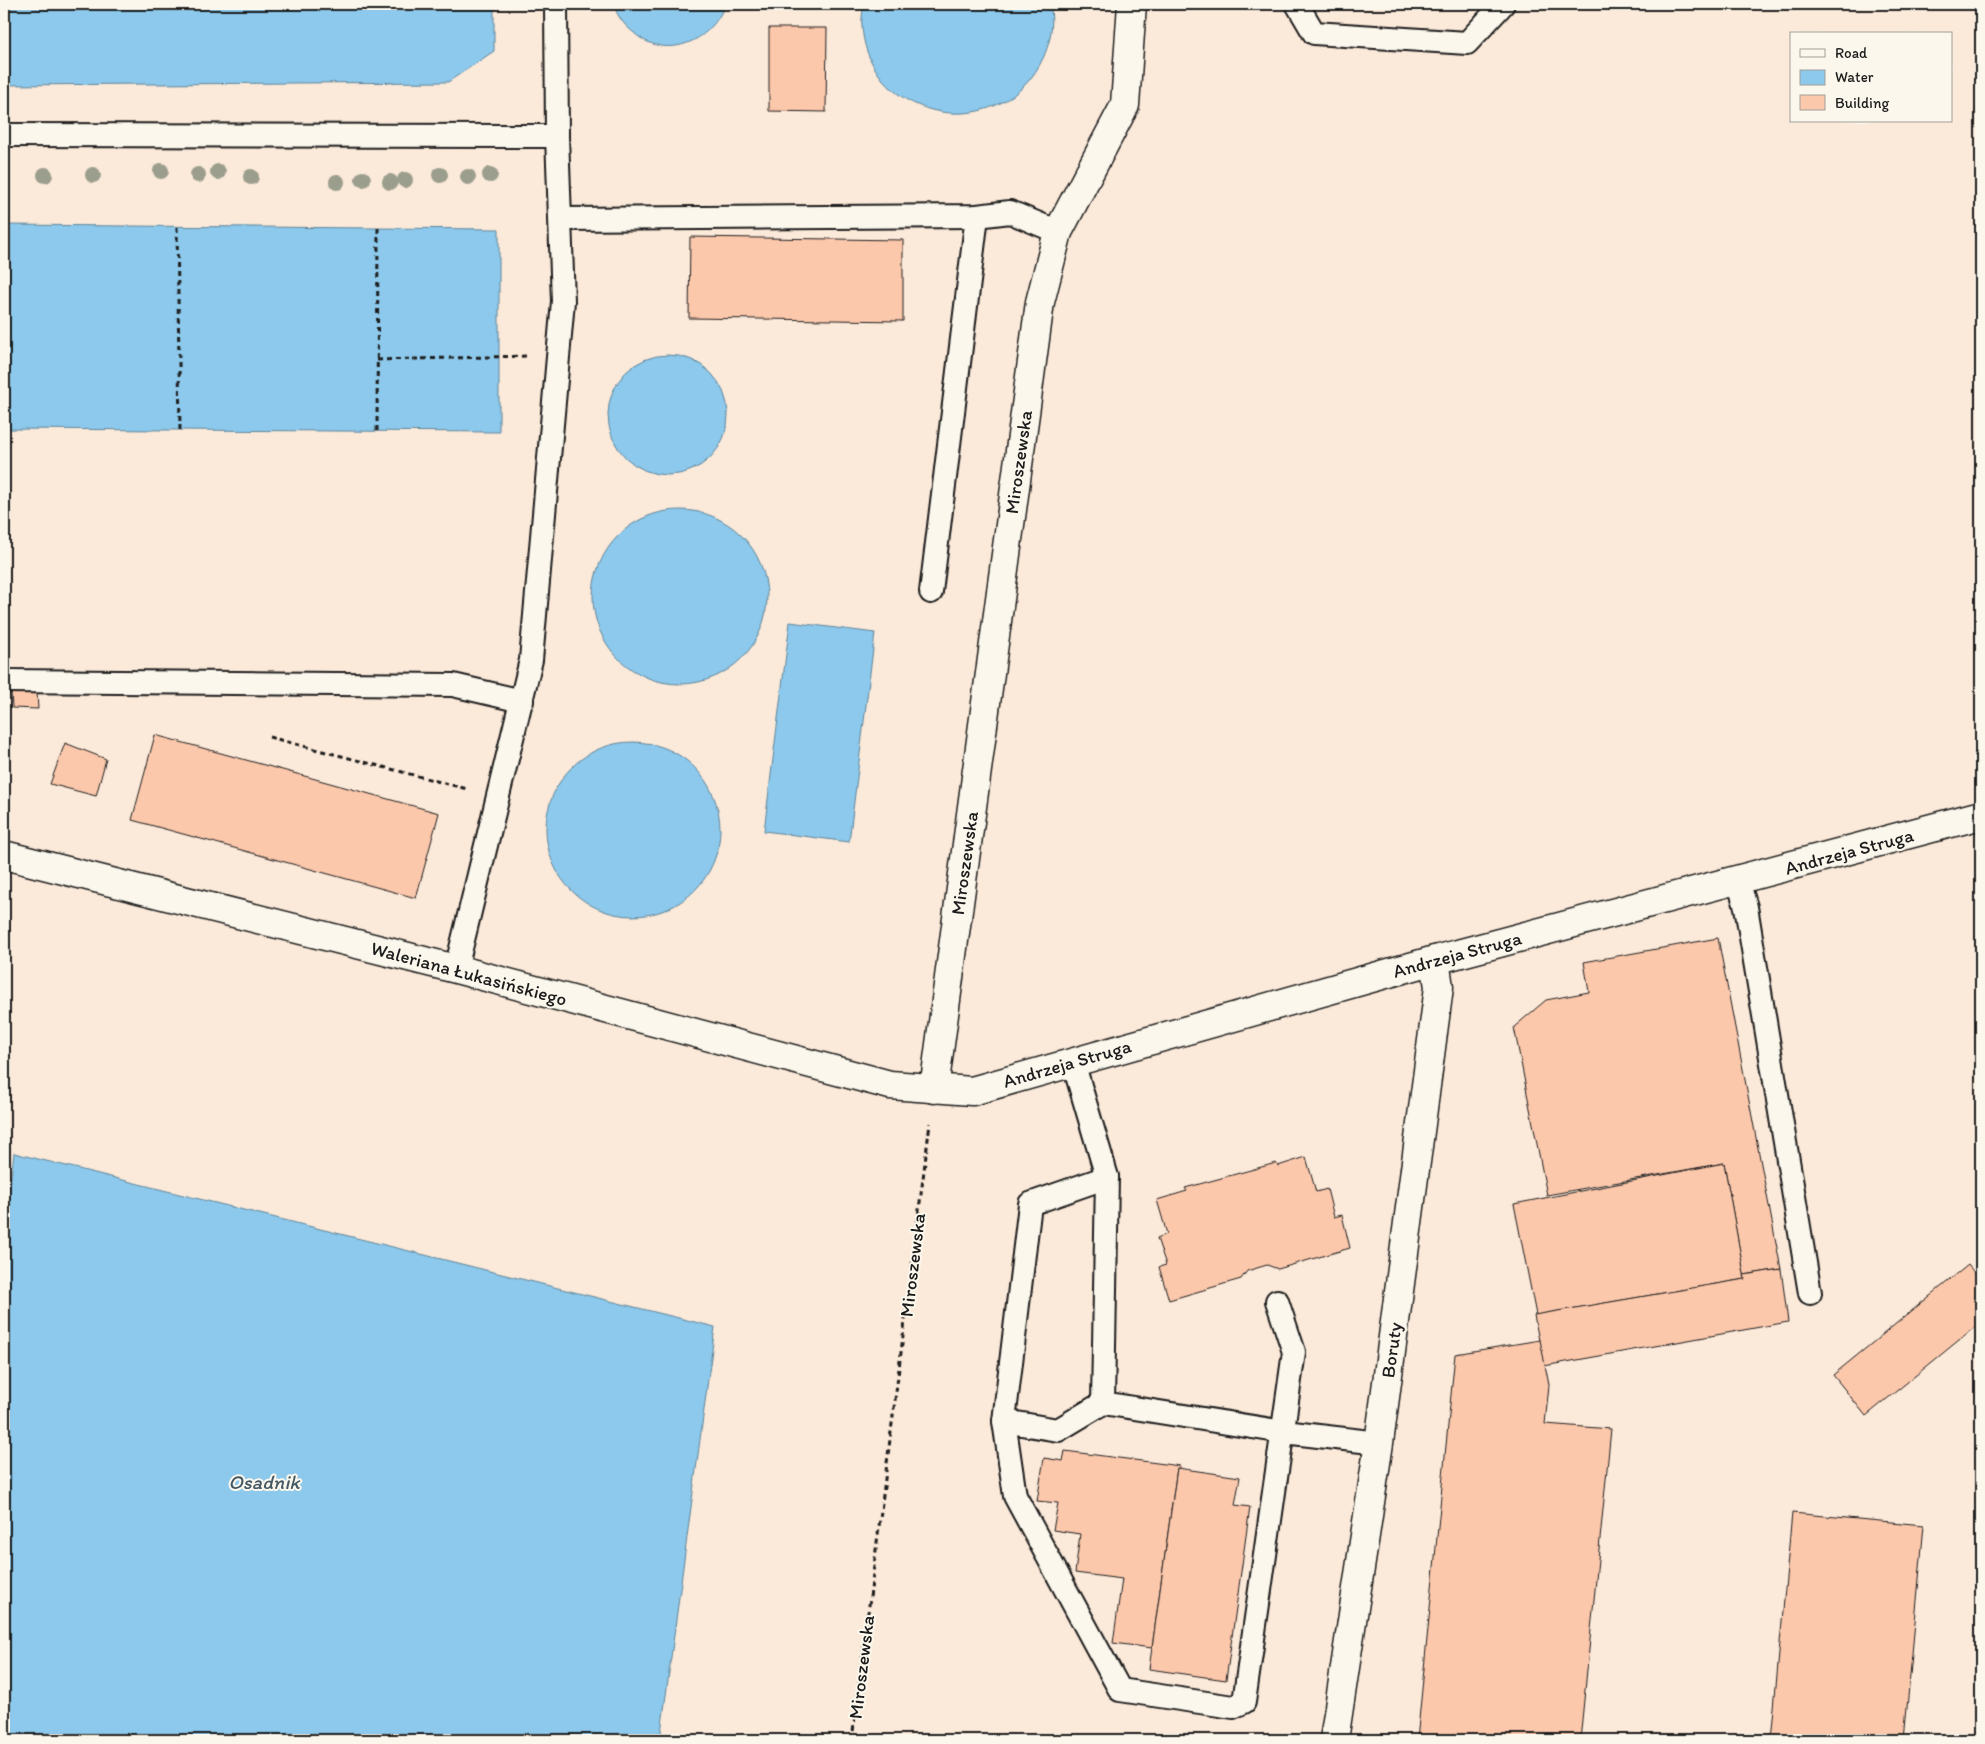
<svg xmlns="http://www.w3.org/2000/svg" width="1985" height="1744" font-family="Itim,sans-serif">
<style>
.built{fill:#fbe9d9;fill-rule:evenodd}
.water{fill:#8cc9ec;stroke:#5f8499}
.building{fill:#fcc8ac;stroke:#1c1c1c}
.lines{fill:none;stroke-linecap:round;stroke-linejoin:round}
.service-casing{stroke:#1c1c1c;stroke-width:26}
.minor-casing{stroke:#1c1c1c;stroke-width:31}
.tertiary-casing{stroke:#1c1c1c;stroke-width:31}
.path{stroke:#1c1c1c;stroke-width:3;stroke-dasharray:5 4;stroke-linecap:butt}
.service{stroke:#fbf7ec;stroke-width:22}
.minor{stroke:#fbf7ec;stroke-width:28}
.tertiary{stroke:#fbf7ec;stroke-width:28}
.tree{fill:#9c9e8d}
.labels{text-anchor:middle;stroke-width:4;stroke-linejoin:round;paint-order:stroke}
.street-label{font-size:19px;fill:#1c1c1c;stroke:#fbf7ec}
.water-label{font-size:20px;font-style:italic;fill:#435965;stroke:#fbf7ec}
</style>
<rect width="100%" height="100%" fill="#fbf7ec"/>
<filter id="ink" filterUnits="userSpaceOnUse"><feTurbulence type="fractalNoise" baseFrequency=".02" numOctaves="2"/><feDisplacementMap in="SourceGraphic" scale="10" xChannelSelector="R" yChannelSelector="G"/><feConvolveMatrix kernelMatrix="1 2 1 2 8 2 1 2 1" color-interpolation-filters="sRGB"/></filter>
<g filter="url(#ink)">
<!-- built -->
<path class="built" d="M4 4H1981V1740H4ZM1791 34H1951V121H1791Z"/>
<!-- water -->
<g class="water">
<path d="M4 4H494V51L448 82 4 85Z"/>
<path d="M614 4H725C712 42 665 62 633 32 624 25 616 15 614 4Z"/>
<path d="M864 4H1050C1054 21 1051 40 1044 56 1005 146 870 125 862 27 861 19 863 11 864 4Z"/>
<path d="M4 225 499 229V432L4 429Z"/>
<circle cx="668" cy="415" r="60"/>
<circle cx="680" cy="597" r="87"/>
<path d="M790 622 875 633 849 842 764 831Z"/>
<circle cx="633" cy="829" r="87"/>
<path d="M14 1153 715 1327 660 1740H4V1228Z"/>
</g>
<!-- building -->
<g class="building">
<path d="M769 28H827L826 112 769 111Z"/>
<path d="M690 237 903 240V321L689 318Z"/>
<path d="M11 693H37L38 709 12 708Z"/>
<path d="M155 735 439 813 416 898 132 820Z"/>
<path d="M65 743 106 759 96 796 50 784Z"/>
<path d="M1718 938 1781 1269 1744 1275 1724 1163 1547 1195 1514 1027 1546 1000 1589 992 1584 962Z"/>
<path d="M1306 1157 1316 1192 1327 1189 1334 1217 1342 1215 1350 1248 1278 1269 1267 1265 1247 1271 1241 1279 1169 1300 1159 1267 1166 1265 1157 1238 1167 1234 1157 1200 1187 1191 1185 1188 1276 1163 1278 1166Z"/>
<path d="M1724 1163 1745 1279 1536 1315 1514 1204Z"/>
<path d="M1968 1265 1981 1281V1322L1866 1416 1833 1375Z"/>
<path d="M1781 1269 1788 1322 1544 1366 1534 1315 1745 1279 1744 1275Z"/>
<path d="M1540 1340 1549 1385 1545 1424 1611 1429 1580 1740H1417L1455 1354Z"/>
<path d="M1065 1451 1180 1466V1469L1177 1468 1152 1648 1113 1643 1122 1579 1075 1573 1080 1534 1053 1530 1058 1503 1037 1501 1044 1458 1063 1461Z"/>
<path d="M1177 1468 1240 1477 1235 1505 1250 1507 1226 1680 1149 1669Z"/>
<path d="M1792 1513 1924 1525 1904 1740H1771Z"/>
</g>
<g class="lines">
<!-- service casing -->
<g class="service-casing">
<g id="service">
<path d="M1297 4 1314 33 1467 43 1503 4"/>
<path d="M4 135 557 136"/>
<path d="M561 219 977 216 1010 212 1058 232"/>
<path d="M931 592 977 216"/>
<path d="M4 681 453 685 522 701"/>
<path d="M1738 881 1746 907 1810 1293"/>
<path d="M456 969 531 660 563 301 557 136 556 4"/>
<path d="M1073 1062 1107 1177 1103 1403 1284 1432 1379 1443"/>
<path d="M1107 1177 1030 1204 1004 1421 1015 1496 1120 1690 1233 1707 1244 1702 1294 1352 1277 1301"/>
<path d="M1004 1421 1058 1430 1103 1403"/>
</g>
</g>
<!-- minor casing -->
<g class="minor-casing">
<g id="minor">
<path d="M4 855 456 969 890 1085 972 1091 1435 960"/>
<path d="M934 1089 1040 302 1058 232 1125 105 1132 4"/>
</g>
</g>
<!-- tertiary casing -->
<g class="tertiary-casing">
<path id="tertiary" d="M1334 1740 1379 1443 1439 987 1435 960 1981 815"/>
</g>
<!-- path -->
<g class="path">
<path d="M177 227 180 430"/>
<path d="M377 360 526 356"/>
<path d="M377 431 378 228"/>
<path d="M269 737 467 789"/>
<path d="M852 1740 930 1123"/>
</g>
<!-- service -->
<use href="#service" class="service"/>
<!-- minor -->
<use href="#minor" class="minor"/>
<!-- tertiary -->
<use href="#tertiary" class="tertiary"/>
</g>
<!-- trees -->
<g class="tree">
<circle cx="161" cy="171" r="8"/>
<circle cx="218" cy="172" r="8"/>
<circle cx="45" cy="175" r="8"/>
<circle cx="93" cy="175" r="8"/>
<circle cx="198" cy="175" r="8"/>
<circle cx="440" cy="175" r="8"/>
<circle cx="490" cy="175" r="8"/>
<circle cx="251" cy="177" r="8"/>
<circle cx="468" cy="177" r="8"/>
<circle cx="363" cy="179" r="8"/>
<circle cx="405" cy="180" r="8"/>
<circle cx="337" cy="182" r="8"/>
<circle cx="390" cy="182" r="8"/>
</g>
</g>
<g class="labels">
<!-- street labels -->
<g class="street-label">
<text transform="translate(1018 462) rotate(-82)" y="7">Miroszewska</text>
<text transform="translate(1849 851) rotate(-15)" y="7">Andrzeja Struga</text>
<text transform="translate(964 863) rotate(-82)" y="7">Miroszewska</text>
<text transform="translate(1457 954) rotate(-15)" y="7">Andrzeja Struga</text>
<text transform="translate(469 973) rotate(15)" y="7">Waleriana Łukasińskiego</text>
<text transform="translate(1067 1063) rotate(-16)" y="7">Andrzeja Struga</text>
<text transform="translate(912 1265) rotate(-83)" y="7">Miroszewska</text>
<text transform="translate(1391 1350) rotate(-82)" y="7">Boruty</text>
<text transform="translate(861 1667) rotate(-83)" y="7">Miroszewska</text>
</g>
<!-- water labels -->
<g class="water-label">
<text x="264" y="1489">Osadnik</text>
</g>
</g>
<!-- margin -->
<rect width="1985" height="1744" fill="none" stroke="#fbf7ec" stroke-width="20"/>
<rect x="10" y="10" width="1965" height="1724" fill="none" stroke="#1c1c1c" stroke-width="2" filter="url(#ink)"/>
<!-- legend -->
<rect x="1790" y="32" width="162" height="90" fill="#fbf7ec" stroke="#a29f99"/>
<rect x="1800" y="49" width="25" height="8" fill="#fbf7ec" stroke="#a29f99"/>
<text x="1835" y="58" font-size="15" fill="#1c1c1c">Road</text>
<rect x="1800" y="70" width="25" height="15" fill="#8cc9ec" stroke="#a29f99"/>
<text x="1835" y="82" font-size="15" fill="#1c1c1c">Water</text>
<rect x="1800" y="95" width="25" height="15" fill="#fcc8ac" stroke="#a29f99"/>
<text x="1835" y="108" font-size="15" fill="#1c1c1c">Building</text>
</svg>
